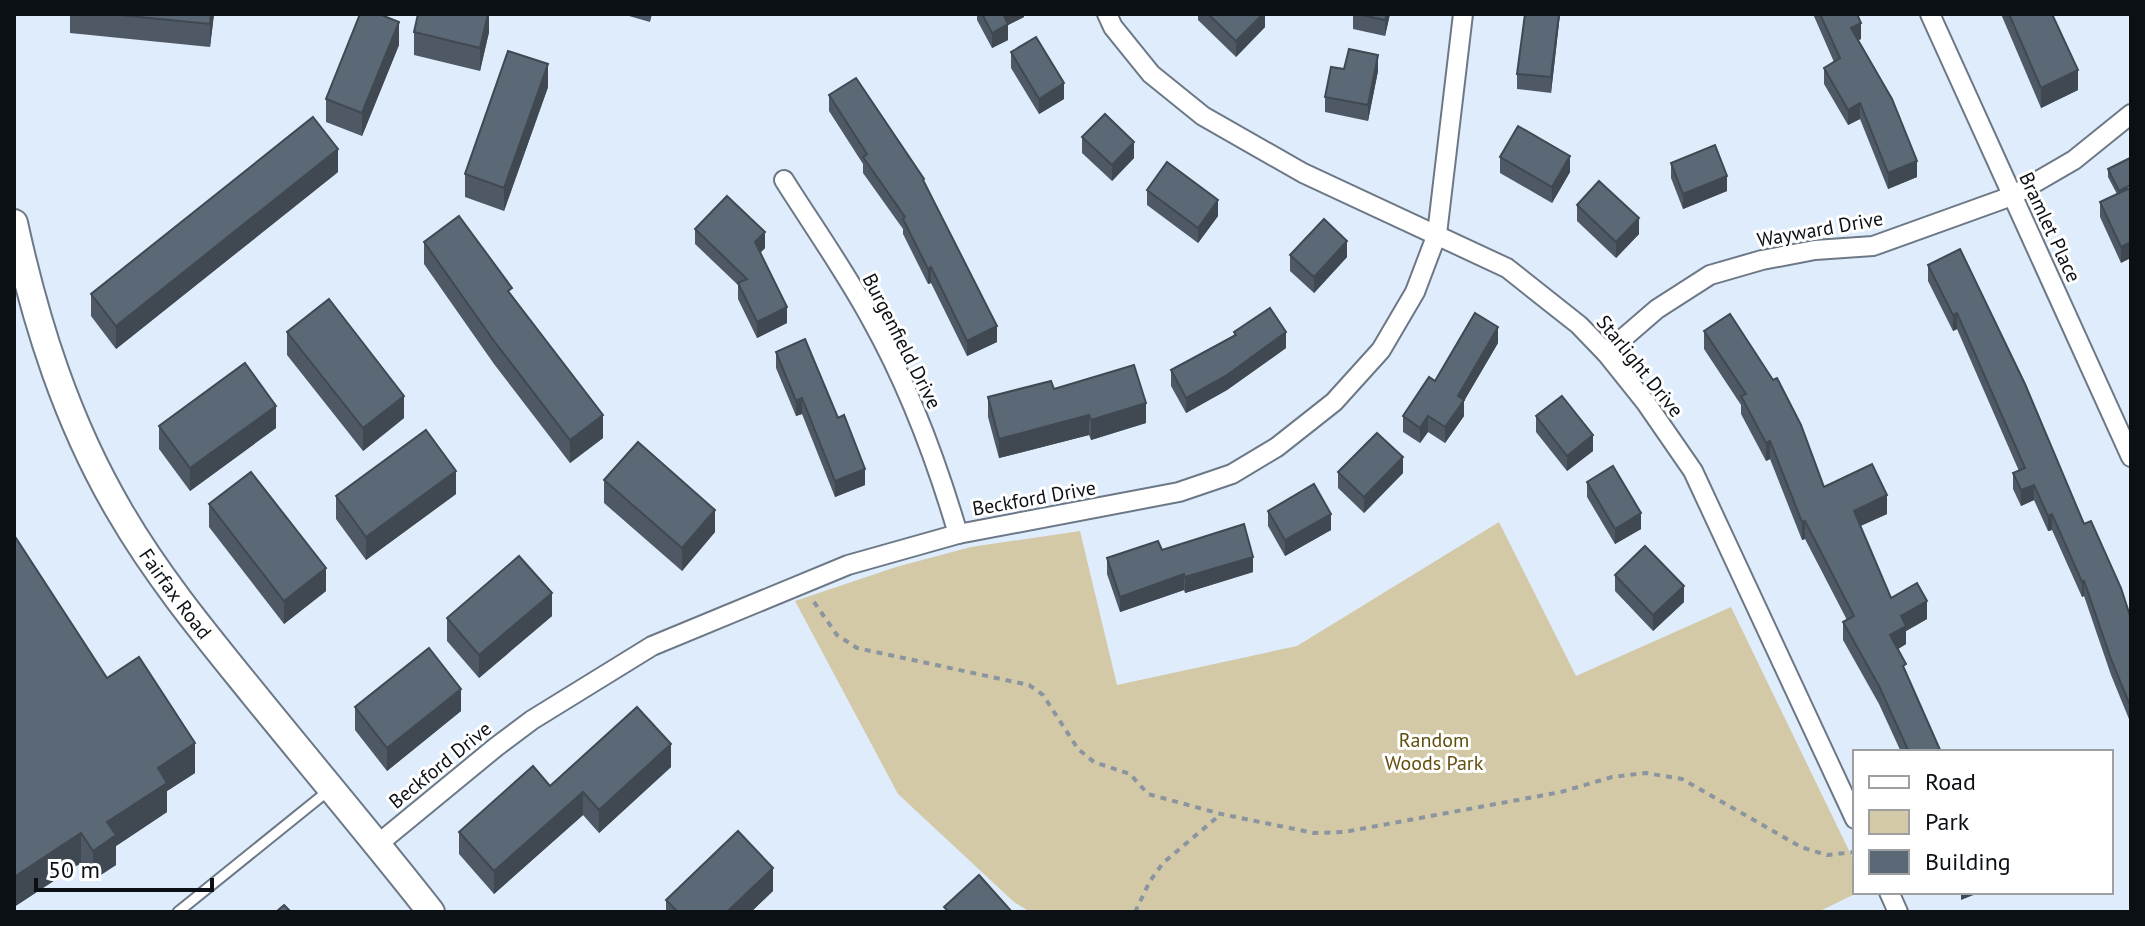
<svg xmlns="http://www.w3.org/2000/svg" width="2145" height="926" font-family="'PT Sans',sans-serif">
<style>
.green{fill:#d3c9a7}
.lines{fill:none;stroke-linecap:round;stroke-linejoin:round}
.lane-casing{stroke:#6c7886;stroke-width:13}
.street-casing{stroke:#6c7886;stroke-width:22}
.secondary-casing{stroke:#6c7886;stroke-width:30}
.path{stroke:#8a95a0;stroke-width:4;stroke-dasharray:6 6;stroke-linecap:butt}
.lane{stroke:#fff;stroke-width:9}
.street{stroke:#fff;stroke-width:18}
.secondary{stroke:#fff;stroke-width:26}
.wall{fill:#4e5965}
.shaded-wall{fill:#404952}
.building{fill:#5b6875;stroke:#404952;stroke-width:2}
.labels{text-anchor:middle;stroke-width:6;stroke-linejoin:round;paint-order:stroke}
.street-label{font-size:20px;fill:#0b1015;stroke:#fff}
.park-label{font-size:20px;fill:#604e0c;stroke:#fff}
</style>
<rect width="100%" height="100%" fill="#deecfc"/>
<!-- green -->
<path class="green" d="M1499 522 1576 676 1731 607 1855 863V892H1859L1818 912H1030L1014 902 898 794 795 601 896 567 971 547 1080 531 1117 685 1297 646Z"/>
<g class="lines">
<!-- lane casing -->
<g class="lane-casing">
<path id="lane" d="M178 912 328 791"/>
</g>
<!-- street casing -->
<g class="street-casing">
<g id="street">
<path d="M1107 14 1113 27 1151 74 1203 116 1303 173 1507 268 1579 325 1606 353 1646 403 1693 471 1855 819"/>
<path d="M1930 14 2131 457"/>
<path d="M784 180C813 226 845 271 871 319 909 387 936 459 958 534"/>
<path d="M1606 353 1657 309 1710 275 1762 260 1815 250 1873 246 2012 196 2074 160 2131 114"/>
<path d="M378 844 496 747 532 720 652 646 848 565 958 534 1179 492 1232 474 1277 447 1334 402 1381 350 1415 292 1437 234 1463 14"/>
<path d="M1889 892 1898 912"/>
</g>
</g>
<!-- secondary casing -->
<g class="secondary-casing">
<g id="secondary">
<path id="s1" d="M14 223C36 324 67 422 120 512 157 576 205 634 252 692 311 765 373 838 431 912"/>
</g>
</g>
<!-- path -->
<g class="path">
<path d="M814 602 837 635 857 648 1029 685 1043 695 1078 749 1094 762 1130 774 1148 794 1221 814 1314 833 1344 832 1561 792 1612 777 1646 773 1682 779 1801 847 1827 855 1855 852"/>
<path d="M1135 912 1150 881 1163 863 1221 814"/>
</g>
<!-- lane -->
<use href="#lane" class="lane"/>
<!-- street -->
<use href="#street" class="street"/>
<!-- secondary -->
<use href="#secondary" class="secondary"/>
</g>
<!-- wall -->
<g class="wall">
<path d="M70 14H214L210 47 70 33Z"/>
<path d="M489 14V32L480 71 414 55V32Z"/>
<path d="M622 14H652L650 22Z"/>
<path d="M977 14H1024V17L1008 25V40L992 48 977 20Z"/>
<path d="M1198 14H1265V27L1236 57 1198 20Z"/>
<path d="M1353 14H1390L1385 36 1353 29Z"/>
<path d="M1525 14H1560L1551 93 1517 89V74Z"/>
<path d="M1813 14H1857L1861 39 1858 40 1917 177 1888 189 1860 119 1848 125 1824 84V68L1834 62Z"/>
<path d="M2001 14H2052L2078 90 2041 108Z"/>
<path d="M399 45 362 136 326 122V99Z"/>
<path d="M1011 52 1064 99 1039 114 1011 68Z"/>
<path d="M1378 71 1368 121 1325 112V97Z"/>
<path d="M548 87 504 211 465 197V174Z"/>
<path d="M829 95 924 183 997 342 967 356 931 283 928 284 903 234V229L863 173V164L829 111Z"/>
<path d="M1082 137 1134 158 1112 181 1082 153Z"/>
<path d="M1500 157 1570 172 1552 203 1500 173Z"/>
<path d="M2130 158 2121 263 2100 217V202L2117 194 2108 177V169Z"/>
<path d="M1671 163 1727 191 1683 209 1671 178Z"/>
<path d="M338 172 116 349 91 316V294Z"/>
<path d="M1147 190 1218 216 1198 243 1147 205Z"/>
<path d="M1577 205 1639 234 1616 258 1577 221Z"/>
<path d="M695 229 765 248 760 253 787 323 757 338 738 299V285L695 244Z"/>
<path d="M424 242 512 296 603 438 570 463 494 364 424 264Z"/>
<path d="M1290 255 1347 257 1314 293 1290 271Z"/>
<path d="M1928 265 2084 524 2131 619V724L2111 675 2084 596 2082 597 2052 530 2048 531 2034 500 2021 506 2013 489V473L2019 471 1957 329 1953 331 1928 281Z"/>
<path d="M1704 331 1824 487 1887 514 1860 526 1891 598 1927 619 1906 631V644L1898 649 1906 674 1941 752H1901L1879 704 1843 640V622L1847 620 1805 539 1802 540 1770 459 1766 461 1741 414V405L1704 349Z"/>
<path d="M287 332 404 418 363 451 287 355Z"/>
<path d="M1234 332 1286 348 1227 390 1186 413 1171 386V370L1234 335Z"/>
<path d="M1498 343 1464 401V416L1445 443 1428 432 1420 443 1403 432V416L1435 381Z"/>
<path d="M776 352 865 485 835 497 802 414 796 416 776 368Z"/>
<path d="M1054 389 1146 423 1091 440 1089 435 999 458 988 417V397Z"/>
<path d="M1536 416 1593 451 1567 471 1536 432Z"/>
<path d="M159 426 276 428 190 491 159 449Z"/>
<path d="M1338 472 1403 473 1364 513 1338 488Z"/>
<path d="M604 480 715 532 682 571 604 503Z"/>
<path d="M1587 482 1641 529 1615 544 1587 497Z"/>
<path d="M456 494 366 560 336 519V496Z"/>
<path d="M209 504 326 591 284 624 209 527Z"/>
<path d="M1268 511 1331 530 1285 556 1268 526Z"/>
<path d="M1162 550 1253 572 1185 593 1184 590 1120 612 1107 574V558Z"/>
<path d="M1615 575 1684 602 1653 631 1615 591Z"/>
<path d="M552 616 479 678 447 641V618Z"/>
<path d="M107 678 195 773 167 791V812L116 846V865L93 880 81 863 14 907Z"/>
<path d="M355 707 461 711 387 771 355 730Z"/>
<path d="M671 767 599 833 583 815 494 894 459 854V832L550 786Z"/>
<path d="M773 891 751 912H666V900Z"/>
</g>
<!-- shaded-wall -->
<g class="shaded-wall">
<path d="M211 14H214L210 47V24Z"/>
<path d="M488 14H489V32L480 71V48Z"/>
<path d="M1002 14H1024V17L1008 25V40L992 48V33Z"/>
<path d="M1263 14H1265V27L1236 57V41Z"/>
<path d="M1387 14H1390L1385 36V20Z"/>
<path d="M1559 14H1560L1551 93V77Z"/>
<path d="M399 22V45L362 136V113Z"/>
<path d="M1861 23V39L1851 44V28Z"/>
<path d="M1378 55V71L1368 121V105Z"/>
<path d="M548 64V87L504 211V188Z"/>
<path d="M2078 70V90L2041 108V88Z"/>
<path d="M1064 83V99L1039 114V99Z"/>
<path d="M1860 103V119L1848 125V110Z"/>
<path d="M1134 142V158L1112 181V165Z"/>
<path d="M338 149V172L116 349V326Z"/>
<path d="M1570 156V172L1552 203V187Z"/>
<path d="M1917 161V177L1888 189V173Z"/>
<path d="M1727 176V191L1683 209V194Z"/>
<path d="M1218 200V216L1198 243V228Z"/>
<path d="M1639 218V234L1616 258V242Z"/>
<path d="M765 232V248L755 258V242Z"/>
<path d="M1347 241V257L1314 293V277Z"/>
<path d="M2131 242V258L2121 263V247Z"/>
<path d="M931 267V283L928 284V269Z"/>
<path d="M787 307V323L757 338V322Z"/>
<path d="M1957 313V329L1953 331V315Z"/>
<path d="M997 326V342L967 356V341Z"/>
<path d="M1498 327V343L1464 401V416L1445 443V427L1458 396Z"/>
<path d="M1286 332V348L1227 390 1186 413V398Z"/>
<path d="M404 396V418L363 451V428Z"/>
<path d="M802 398V414L796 416V401Z"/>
<path d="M1146 403V423L1091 440V420Z"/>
<path d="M276 406V428L190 491V468Z"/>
<path d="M603 415V438L570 463V440Z"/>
<path d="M1089 415V435L999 458V439Z"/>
<path d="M1428 416V432L1420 443V428Z"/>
<path d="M1593 435V451L1567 471V456Z"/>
<path d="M1770 441V459L1766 461V443Z"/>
<path d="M1403 457V473L1364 513V497Z"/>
<path d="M865 469V485L835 497V481Z"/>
<path d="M456 471V494L366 560V537Z"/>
<path d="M2034 485V500L2021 506V490Z"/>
<path d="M1887 495V514L1854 529V511Z"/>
<path d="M715 510V532L682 571V548Z"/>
<path d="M1641 513V529L1615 544V529Z"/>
<path d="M1331 514V530L1285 556V540Z"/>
<path d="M2052 514V530L2048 531V516Z"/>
<path d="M1805 521V539L1802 540V522Z"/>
<path d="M1253 557V572L1185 593V577Z"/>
<path d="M326 568V591L284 624V601Z"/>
<path d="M1184 574V590L1120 612V597Z"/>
<path d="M2084 581V596L2082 597V582Z"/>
<path d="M1684 586V602L1653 631V615Z"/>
<path d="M552 593V616L479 678V655Z"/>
<path d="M1927 601V619L1906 631V644L1890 654V635L1901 616Z"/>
<path d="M461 689V711L387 771V748Z"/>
<path d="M195 743V773L167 791V812L116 846V865L93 880V851L107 822 158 768Z"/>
<path d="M671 744V767L599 833V810Z"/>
<path d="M583 792V815L494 894V871Z"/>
<path d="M81 833V863L14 907V877Z"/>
<path d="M773 868V891L751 912H727Z"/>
<path d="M1961 892H1981L1961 900Z"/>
</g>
<!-- building -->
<g class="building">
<path d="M109 14H211L210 24Z"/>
<path d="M360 14H379L399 22 362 113 326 99Z"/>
<path d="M418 14H488L480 48 414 32Z"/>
<path d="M982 14H1003L1008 24 992 33Z"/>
<path d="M1208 14H1263L1236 41Z"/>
<path d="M1357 14H1387L1385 20Z"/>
<path d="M1525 14H1559L1551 77 1517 74Z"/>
<path d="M1820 14H1857L1861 23 1851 28 1892 99 1917 161 1888 173 1860 103 1848 110 1824 68 1840 58Z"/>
<path d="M2009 14H2052L2078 70 2041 88Z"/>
<path d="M1036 37 1064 83 1039 99 1011 52Z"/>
<path d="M1349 49 1378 55 1368 105 1325 97 1331 67 1344 69Z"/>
<path d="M508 51 548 64 504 188 465 174Z"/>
<path d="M856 78 924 179 923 180 997 326 967 341 931 267 928 269 903 219 905 217 863 157 867 154 829 95Z"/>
<path d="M1105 114 1134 142 1112 165 1082 137Z"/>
<path d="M313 117 338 149 116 326 91 294Z"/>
<path d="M1518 126 1570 156 1552 187 1500 157Z"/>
<path d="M1715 145 1727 176 1683 194 1671 163Z"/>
<path d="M2130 158 2131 161V185L2119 191 2108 169Z"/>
<path d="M1167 162 1218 200 1198 228 1147 190Z"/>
<path d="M1599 181 1639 218 1616 242 1577 205Z"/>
<path d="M2130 188 2131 191V242L2121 247 2100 202Z"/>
<path d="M727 196 765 232 755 242 787 307 757 322 738 283 747 279 695 229Z"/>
<path d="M459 216 512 288 508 291 603 415 570 440 494 341 424 242Z"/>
<path d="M1324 219 1347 241 1314 277 1290 255Z"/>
<path d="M1960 249 2025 384 2084 524 2091 521 2121 588 2131 619V708L2111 659 2084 581 2082 582 2052 514 2048 516 2034 485 2021 490 2013 473 2025 468 1957 313 1953 315 1928 265Z"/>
<path d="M329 299 404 396 363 428 287 332Z"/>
<path d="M1270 308 1286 332 1227 375 1186 398 1171 370 1236 335 1234 332Z"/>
<path d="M1475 313 1498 327 1458 396 1464 400 1445 427 1428 416 1420 428 1403 416 1429 377 1435 381Z"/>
<path d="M1730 314 1773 380 1777 378 1801 425 1824 487 1872 464 1887 495 1854 511 1891 598 1917 583 1927 601 1901 616 1906 626 1890 635 1906 664 1903 666 1941 752H1909L1879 686 1843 622 1854 616 1805 521 1802 522 1770 441 1766 443 1741 396 1746 394 1704 331Z"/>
<path d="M805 339 838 418 844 415 865 469 835 481 802 398 796 401 776 352Z"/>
<path d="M245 363 276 406 190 468 159 426Z"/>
<path d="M1134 365 1146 403 1091 420 1089 415 999 439 988 397 1051 381 1054 389Z"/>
<path d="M1562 396 1593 435 1567 456 1536 416Z"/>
<path d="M426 430 456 471 366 537 336 496Z"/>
<path d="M1377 433 1403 457 1364 497 1338 472Z"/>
<path d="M638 442 715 510 682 548 604 480Z"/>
<path d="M1613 466 1641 513 1615 529 1587 482Z"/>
<path d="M251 472 326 568 284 601 209 504Z"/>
<path d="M1314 484 1331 514 1285 540 1268 511Z"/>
<path d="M1244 524 1253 557 1185 577 1184 574 1120 597 1107 558 1158 541 1162 550Z"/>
<path d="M14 535 107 678 139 657 195 743 158 768 167 783 107 822 116 835 93 851 81 833 14 877Z"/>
<path d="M1645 546 1684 586 1653 615 1615 575Z"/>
<path d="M519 556 552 593 479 655 447 618Z"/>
<path d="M429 648 461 689 387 748 355 707Z"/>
<path d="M637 707 671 744 599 810 583 792 494 871 459 832 533 766 550 786Z"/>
<path d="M738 831 773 868 727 912H678L666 900Z"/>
<path d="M979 875 1012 912H949L944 907Z"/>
<path d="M284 905 291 912H276Z"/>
</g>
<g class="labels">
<!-- street labels -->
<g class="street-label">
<text transform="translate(2050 227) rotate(65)" y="7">Bramlet Place</text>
<text transform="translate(1820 229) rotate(-10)" y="7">Wayward Drive</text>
<text transform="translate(902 341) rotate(63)" y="7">Burgenfield Drive</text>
<text transform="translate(1640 366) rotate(51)" y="7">Starlight Drive</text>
<text transform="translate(1034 498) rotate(-10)" y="7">Beckford Drive</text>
<text dy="7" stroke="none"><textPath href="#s1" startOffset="408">Fairfax Road</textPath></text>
<text transform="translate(440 765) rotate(-39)" y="7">Beckford Drive</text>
</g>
<!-- park labels -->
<g class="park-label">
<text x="1434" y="747">Random<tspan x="1434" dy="23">Woods Park</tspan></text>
</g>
</g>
<!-- border -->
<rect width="2145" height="926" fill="none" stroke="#0b1015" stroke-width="32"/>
<!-- legend -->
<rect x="1853" y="750" width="260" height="144" fill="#ffffff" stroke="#9d9fa1" stroke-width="2"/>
<rect x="1869" y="776" width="40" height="12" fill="#ffffff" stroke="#9d9fa1" stroke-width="2"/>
<text x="1925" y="790" font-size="24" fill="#0b1015">Road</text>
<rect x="1869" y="810" width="40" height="24" fill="#d3c9a7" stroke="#9d9fa1" stroke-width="2"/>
<text x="1925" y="830" font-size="24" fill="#0b1015">Park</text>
<rect x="1869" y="850" width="40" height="24" fill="#5b6875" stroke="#9d9fa1" stroke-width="2"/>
<text x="1925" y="870" font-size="24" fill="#0b1015">Building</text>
<!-- scale -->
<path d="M36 878v12h176v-12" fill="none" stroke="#0b1015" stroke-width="4"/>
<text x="48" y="878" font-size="24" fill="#0b1015" stroke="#ffffff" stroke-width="6" paint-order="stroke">50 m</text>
</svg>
